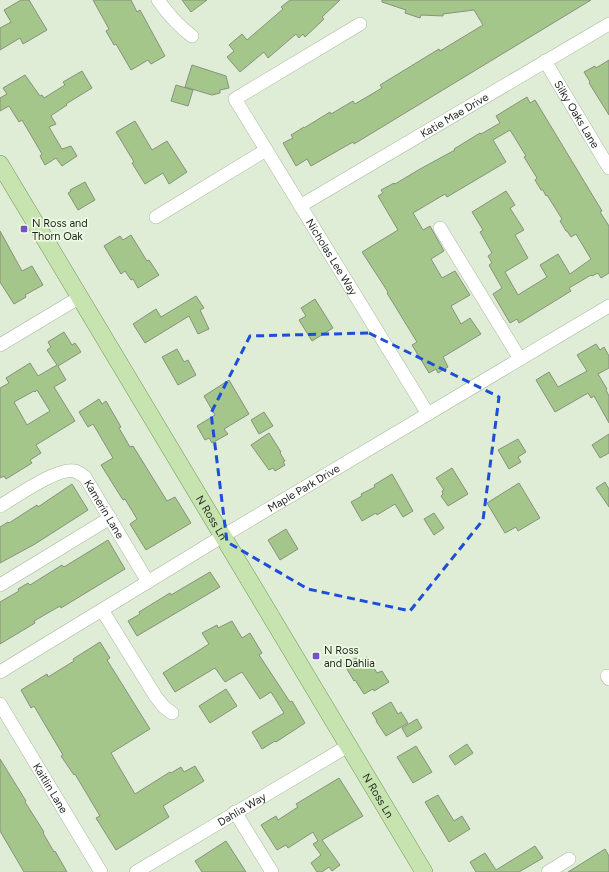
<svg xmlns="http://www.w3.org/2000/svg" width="609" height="872" font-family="Figtree,sans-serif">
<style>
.building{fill:#a4c68a;stroke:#86927d;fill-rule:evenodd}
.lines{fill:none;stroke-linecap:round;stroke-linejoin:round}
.minor-casing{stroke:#a9b6a0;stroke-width:14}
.major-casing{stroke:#74955a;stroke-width:18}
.minor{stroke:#fff;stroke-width:13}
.major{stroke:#c7e4b0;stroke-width:17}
.marked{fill:none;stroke:#1d4ed8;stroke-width:3;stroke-dasharray:8 5;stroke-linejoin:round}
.poi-dot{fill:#7851ca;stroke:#edfae3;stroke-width:1.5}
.labels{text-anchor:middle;stroke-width:3.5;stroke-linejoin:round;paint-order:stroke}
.street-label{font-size:11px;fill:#1e231b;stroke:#edfae3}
.poi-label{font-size:11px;fill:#1e231b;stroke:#edfae3;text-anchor:start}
</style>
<rect width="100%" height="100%" fill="#e0edd6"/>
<!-- building -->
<g class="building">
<path d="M21 0H29L47 30 23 44 20 38 0 50V28L11 22 4 10Z"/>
<path d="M93 0H131L137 12 140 10 165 56 151 64 148 60 131 70 116 44 114 45 106 31 109 29Z"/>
<path d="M182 0H207L191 12Z"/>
<path d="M290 0H340L322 17 324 19 305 37 303 34 299 38 296 34 268 58 264 52 240 72 227 57 234 51 229 45 242 34 247 40 283 9 281 7Z"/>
<path d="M382 0H591L354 144 353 142 311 166 307 159 296 166 283 143 293 138 291 135 304 127V128L330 112 331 114 353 101 355 104 382 88 380 85 439 49 440 51 483 25 474 10 443 14V16L421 15 420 18 405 13 406 10 382 2Z"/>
<path d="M609 60V115L589 83 590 82 584 72 595 66 596 68Z"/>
<path d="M192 65 226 76 229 88 220 90V93L212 95 185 87Z"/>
<path d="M82 71 92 88 66 104 67 105 52 115 51 116 56 124 49 127 62 149 71 146 77 156 62 166 56 158 45 165 40 156 42 154 22 120 19 122 9 106 0 111V98L7 94 3 88 25 75 40 96 42 95 44 98 65 85 63 82Z"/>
<path d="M176 85 193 90 188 106 171 101Z"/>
<path d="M527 97 530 103 535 100 602 211 600 212 609 226V273L601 278 598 273 592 276 591 275 569 288 571 291 519 323 517 319 510 323 493 294 502 288 489 265 492 263 488 256 492 253 480 232 483 230 472 212 506 191 515 205 510 208 524 230 515 235 528 258 505 272 518 295 547 277 540 265 558 254 570 274 591 259 576 234 571 237 567 231H566L560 221 562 219 547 195 546 196 543 190H541L535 180 537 178 524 157 526 156 510 130 493 140 506 162 447 197 445 194 413 213 423 230 430 226 444 251 431 259 442 278 455 271 470 295 451 306 461 324 470 318 481 334 443 357 448 367 438 373 436 369 429 373 412 345 417 342 387 293 388 292 362 252 398 230 378 196 383 193 381 190 394 183 395 184 420 169 455 150 454 149 480 133 481 134 500 123 496 116Z"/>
<path d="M135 121 152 150 167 141 187 172 169 184 163 173 145 184 132 163 134 162 116 132Z"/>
<path d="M85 182 95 200 78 210 68 193 71 191 70 190Z"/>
<path d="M0 231 22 271 32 266 43 285 25 295 26 297 14 304 0 282Z"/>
<path d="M131 235 147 261 149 260 159 275 138 288 133 279 131 280 125 271 121 274 104 246 120 236 123 240Z"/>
<path d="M196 296 204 308 200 310 209 329 198 334 189 316 145 343 133 324 156 309 161 317Z"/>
<path d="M315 299 333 328 312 341 299 320 306 316 301 308Z"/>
<path d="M64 332 72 345 75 343 81 352 58 366 66 380 54 387 75 421 36 445 41 453 30 460 32 463 6 479 4 476 0 478V388L9 383 6 378 30 363 38 376 57 365 47 350 51 347 48 342ZM37 390 50 411 27 425 14 402 34 391 35 392Z"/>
<path d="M596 344 600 350 604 347 609 356V368L598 374 607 389 606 390 609 396V423L594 396 591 398 588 393 555 412 536 380 549 372 558 387 587 371 577 355Z"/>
<path d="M177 349 184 362 188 360 196 375 178 385 162 357Z"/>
<path d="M229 380 249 414 224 429 228 434 212 443 209 438 205 440 197 426 215 415 204 396Z"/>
<path d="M99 399 102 404 106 401 121 427 119 428 130 447 133 446 167 501 175 497 191 523 146 550 130 524 137 519 125 499 123 500 101 465 113 458 93 424 88 427 79 412Z"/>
<path d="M264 412 273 426 259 434 251 420Z"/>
<path d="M269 433 281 452 280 453 285 461 283 462 285 465 275 471 273 468 269 470 251 445Z"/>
<path d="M609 434V453L600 458 592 445Z"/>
<path d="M518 439 526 452 518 457 521 462 509 469 498 450Z"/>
<path d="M452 468 468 494 448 506 441 496 443 494 442 491 444 490 436 478Z"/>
<path d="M392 474 413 511 403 517 395 504 377 515 376 513 362 521 351 502 362 496 361 494 375 487 374 485Z"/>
<path d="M605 482 609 489V507L596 488Z"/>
<path d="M519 483 540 518 518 531 516 527 505 533 487 503Z"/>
<path d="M72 484 88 510 35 544 0 563V527L8 522 9 523 37 505 38 507Z"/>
<path d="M434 513 444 528 434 535 424 519Z"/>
<path d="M286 529 298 549 280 560 268 540Z"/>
<path d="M108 540 125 569 61 608 60 606 34 621 35 623 0 644V602L19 591 18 589 28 583 30 585 62 565 64 567Z"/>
<path d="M210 572 220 587 137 636 128 621 140 614 139 612 170 593 171 595Z"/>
<path d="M232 621 242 638 250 633 262 653 259 655 290 702 292 701 305 723 276 742 275 741 262 749 252 732 284 713 271 692 260 699 242 672 225 682 215 668 175 692 163 673 209 644 202 633 217 625 218 628Z"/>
<path d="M100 642 110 658 107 660 150 729 111 753 135 794 170 772 171 773 181 767 184 772 195 766 204 781 163 806 169 817 116 850 96 818 100 816 75 774 74 775 61 756 63 755 34 706 31 708 21 690 47 674 48 677 74 661 73 659Z"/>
<path d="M367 657 377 673 382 671 389 682 374 691 373 689 364 694 355 680 354 681 344 664 356 658 359 662Z"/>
<path d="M226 689 237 706 210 723 199 706Z"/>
<path d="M391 702 398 714 401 712 408 723 386 736 376 721H377L372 713Z"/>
<path d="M417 719 422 728 407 737 402 728Z"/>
<path d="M467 744 473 753 455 765 449 756Z"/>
<path d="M416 746 432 772 413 783 397 757Z"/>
<path d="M0 759 26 801 25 802 44 832 43 833 54 852 55 851 67 872H24L17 860 0 831Z"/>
<path d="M339 778 363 816 322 840 340 865 332 871 329 867 322 872H317L311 863 321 855 313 844 318 841 313 832 288 848 286 845 277 850 261 825 276 816 278 820 298 807 296 804Z"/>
<path d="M438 795 454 821 462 816 470 829 449 842 425 802Z"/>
<path d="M226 841 246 872H202L195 861Z"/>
<path d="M535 846 543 858 519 872H476L470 862 485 853 496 870Z"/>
<path d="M605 849 609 856V872H568Z"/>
</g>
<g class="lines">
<!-- minor casing -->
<g class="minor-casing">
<g id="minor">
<path d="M158 0C168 14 178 26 192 36"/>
<path id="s1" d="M360 24 235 99 428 414"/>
<path id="s2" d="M545 61 609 168"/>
<path id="s3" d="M300 206 609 24"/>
<path d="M156 217 266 150"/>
<path d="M440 228 520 359"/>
<path d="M0 345 80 297"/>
<path id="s4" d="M0 506C16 497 57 467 75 471 78 472 82 475 85 477L148 582"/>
<path d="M0 585 110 518"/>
<path d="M102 610 156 697 164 707 172 713"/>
<path id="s5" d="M0 672 223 536 609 306"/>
<path d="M607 676 609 679"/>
<path id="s6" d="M0 704 101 872"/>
<path d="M235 812 272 872"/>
<path id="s7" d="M136 872 348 746"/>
<path d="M548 872 569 859"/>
</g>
</g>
<!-- major casing -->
<g class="major-casing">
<g id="major">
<path id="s8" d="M0 164 424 872"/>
</g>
</g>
<!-- minor -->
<use href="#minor" class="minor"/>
<!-- major -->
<use href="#major" class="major"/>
</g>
<!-- marked area -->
<path class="marked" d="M369 333 499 397 483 520 410 611 308 589 227 542 211 413 250 336Z"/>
<!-- markers -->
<g class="poi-dot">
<rect x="20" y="225" width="8" height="8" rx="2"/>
<rect x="312" y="652" width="8" height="8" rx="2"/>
</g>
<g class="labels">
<!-- street labels -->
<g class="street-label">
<text dy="4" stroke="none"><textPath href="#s3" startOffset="179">Katie Mae Drive</textPath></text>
<text dy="4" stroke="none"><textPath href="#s2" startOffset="62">Silky Oaks Lane</textPath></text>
<text dy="4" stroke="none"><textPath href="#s1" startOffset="331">Nicholas Lee Way</textPath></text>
<text dy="4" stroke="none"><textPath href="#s5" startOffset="355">Maple Park Drive</textPath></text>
<text dy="4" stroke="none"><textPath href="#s4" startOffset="133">Kamerin Lane</textPath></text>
<text dy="4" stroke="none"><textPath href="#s8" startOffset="412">N Ross Ln</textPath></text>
<text dy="4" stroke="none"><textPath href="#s6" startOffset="98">Kaitlin Lane</textPath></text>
<text dy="4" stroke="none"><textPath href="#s8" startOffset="736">N Ross Ln</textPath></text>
<text dy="4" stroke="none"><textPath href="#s7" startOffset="123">Dahlia Way</textPath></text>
</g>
<!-- poi labels -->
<g class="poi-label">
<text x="32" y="227">N Ross and<tspan x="32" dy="13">Thorn Oak</tspan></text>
<text x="324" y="654">N Ross<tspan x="324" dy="13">and Dahlia</tspan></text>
</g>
</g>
</svg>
